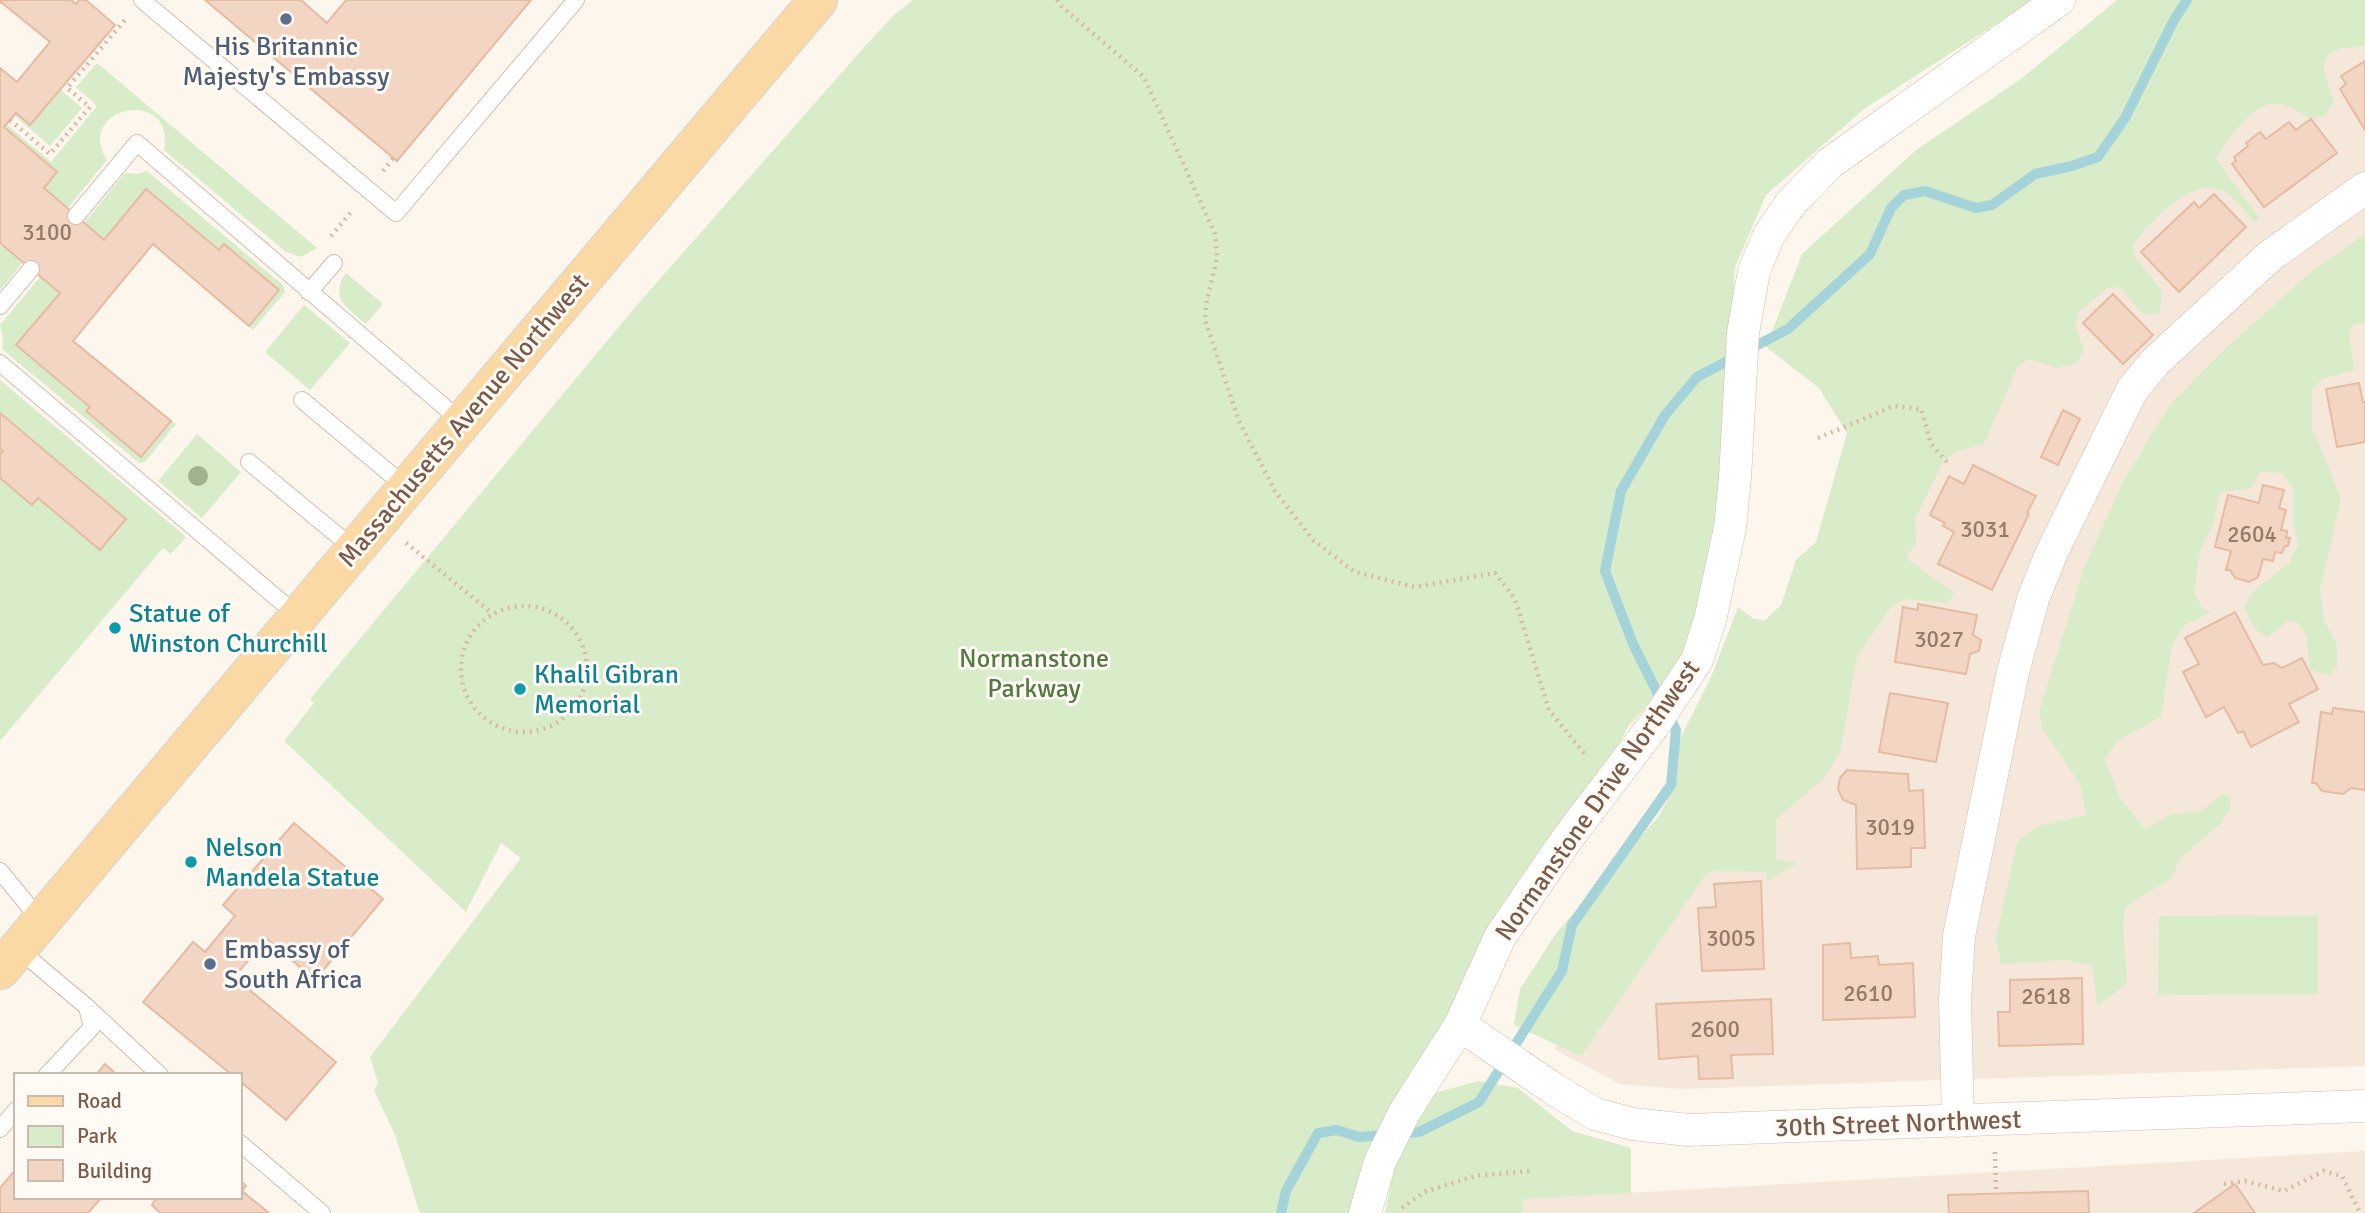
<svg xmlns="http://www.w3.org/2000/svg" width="2365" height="1213" font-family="Signika,sans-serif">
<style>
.residential{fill:#f5e8da}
.green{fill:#d8ecc9}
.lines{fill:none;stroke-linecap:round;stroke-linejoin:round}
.stream{stroke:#a5d3da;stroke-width:10}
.building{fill:#f3d5c3;stroke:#e6bba3;stroke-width:2}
.service-casing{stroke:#d1beb0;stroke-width:18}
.minor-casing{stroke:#d1beb0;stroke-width:33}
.primary-casing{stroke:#dad1cd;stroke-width:40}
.path{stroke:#d9b8a5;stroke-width:4.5;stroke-dasharray:2 5;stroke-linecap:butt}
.service{stroke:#fff;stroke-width:16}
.minor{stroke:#fff;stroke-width:32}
.primary{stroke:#fbd9a5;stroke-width:38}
.tree{fill:#a0b28e}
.service-dot{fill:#5c6f8a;stroke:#fffaf3;stroke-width:2.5}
.culture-dot{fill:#0f9aa8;stroke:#fffaf3;stroke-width:2.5}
.labels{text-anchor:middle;stroke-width:6;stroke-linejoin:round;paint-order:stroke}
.number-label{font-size:23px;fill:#987a6a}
.service-label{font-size:26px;fill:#4e5e75;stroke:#fffaf3}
.street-label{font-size:26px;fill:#7a5c4d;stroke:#fffaf3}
.culture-label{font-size:26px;fill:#0d838f;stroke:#fffaf3;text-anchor:start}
.park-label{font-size:26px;fill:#537a41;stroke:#fffaf3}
</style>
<rect width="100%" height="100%" fill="#fdf6ec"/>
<!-- residential -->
<g class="residential">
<path d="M2365 0V1066L1680 1089 1620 1084 1554 1049 1668 879 1894 419Z"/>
<path d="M2365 1151V1213H1523L1522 1199Z"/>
</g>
<!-- green -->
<g class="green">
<path d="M913 0H2033L1864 109 1766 195 1735 267 1721 524 1685 667 1629 725 1552 870 1359 1213H420L395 1135 374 1090 378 1083 370 1057 521 858 501 843 466 912 284 741 314 703 310 699 636 306 866 45 895 14Z"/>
<path d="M2117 0H2365V46L2342 48 2327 55 2323 69 2334 102 2326 115 2311 119C2300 112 2284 102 2270 104 2248 108 2227 142 2216 159L2259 218 2255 222C2247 214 2233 196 2223 191 2192 174 2151 223 2134 243L2133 254 2162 291 2160 313 2144 315 2119 287 2107 288 2078 313 2075 327 2084 349 2077 363 2057 368 2029 359 2018 366 1984 444 1957 451 1944 460 1915 519 1916 542 1906 558 1954 593 1948 603 1904 599 1891 607 1857 657 1840 752 1824 778 1776 819V859L1798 863 1767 881 1766 872 1714 871 1706 874 1581 1056 1514 1025 1520 989 1557 932 1659 816 1675 786 1678 743 1712 675 1738 607 1754 619 1765 620 1781 605 1796 560 1816 542 1847 433 1819 388 1766 347 1802 254 1916 150 2021 79Z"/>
<path d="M97 63 317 248 301 257 286 252 164 150C176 86 73 106 107 160L67 209 44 188 57 171 4 127 6 124 51 162 97 106 76 87Z"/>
<path d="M60 89 82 108 50 146 14 115 16 113 30 124Z"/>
<path d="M147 171 283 285 285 292 253 330 249 326 279 289 224 244 219 250 147 189 104 240 84 223 125 173 137 174Z"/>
<path d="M2365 234V323L2354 325 2349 331 2354 370 2322 379 2312 390V428L2341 499 2320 590 2324 620 2337 645V668L2329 675 2310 670 2306 635 2296 621H2288L2267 637 2255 629 2244 607 2254 591 2289 563 2298 545 2293 521V487L2281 473 2261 472 2251 488 2220 492 2214 522 2200 550 2194 593 2203 609 2211 612 2185 625 2172 645 2161 717 2117 741 2105 759 2120 798 2145 829 2171 814 2201 811 2223 794 2231 798 2230 809 2220 824 2180 858 2172 878 2126 906 2123 922 2127 984 2097 1005 2092 965 2066 960 2001 964 1996 938 2017 842 2036 827 2086 815 2080 784 2042 728 2039 712 2085 565 2124 480 2169 406 2227 347 2312 271Z"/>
<path d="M0 243 23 262 0 290Z"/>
<path d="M346 273 383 304 366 324C349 309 328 298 346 273Z"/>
<path d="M40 277 60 293 90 406 86 411 141 457 171 421 176 424 145 462 139 463 2 349 3 339 0 325Z"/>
<path d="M304 305 350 343 310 390 265 352Z"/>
<path d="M0 380 186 537 171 554 163 548 0 741Z"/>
<path d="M197 434 241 472 202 518 158 481Z"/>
<path d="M2318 915V994L2158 995 2159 916Z"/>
<path d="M1479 1081 1518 1088 1572 1131 1631 1148V1193L1523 1199V1213H1385L1396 1156 1434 1093Z"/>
</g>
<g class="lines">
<!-- stream -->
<path class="stream" d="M1281 1213 1286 1191 1318 1133 1337 1130 1359 1137 1419 1132 1479 1102 1562 971 1572 925 1671 785 1676 730 1633 644 1605 571 1621 491 1665 415 1697 377 1788 329 1870 254 1891 208 1904 195 1925 191 1976 208 1992 205 2035 174 2072 166 2098 157 2125 118 2174 20 2187 0"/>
</g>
<!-- building -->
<g class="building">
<path d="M0 0H71L76 4 79 0H86L115 25 30 125 16 113 4 127 57 172 44 188 104 240 146 189 219 250 224 244 279 290 249 326 153 244 113 292 73 341 171 421 141 457 86 411 90 407 16 345 60 293 0 243V68L17 82 50 42 1 2 0 3Z"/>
<path d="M205 0H301L327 23 346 0H531L397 161Z"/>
<path d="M2365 61V130L2340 89 2346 84 2341 76Z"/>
<path d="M2311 119 2337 153 2264 207 2232 164 2236 161 2234 157 2248 146 2246 143 2260 132 2266 139 2289 122 2296 130Z"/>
<path d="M2214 194 2246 227 2179 292 2141 252 2194 202 2199 208Z"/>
<path d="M2113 294 2153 335 2123 364 2083 323Z"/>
<path d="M2359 383 2363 402H2365V442L2337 447 2326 389Z"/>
<path d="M2063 410 2080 419 2058 465 2041 457Z"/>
<path d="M0 413 126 519 100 550 38 498 32 505 0 478V454L3 451 0 449Z"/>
<path d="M1973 465 2036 496 2027 513 2029 514 1992 590 1938 564 1954 532 1943 526 1945 523 1930 515 1949 476 1964 484Z"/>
<path d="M2263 485 2284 490 2279 508 2286 510 2281 530 2287 531 2286 538H2290L2288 546H2285L2282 553 2275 552 2273 561 2263 559 2258 577 2249 582 2235 578 2230 570H2226L2231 551 2215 547 2228 495 2259 503Z"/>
<path d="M1918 604 1977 615 1973 635 1981 640 1979 651 1970 654 1966 674 1895 662 1903 607 1918 610Z"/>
<path d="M2235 612 2263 665 2274 663 2282 668 2302 658 2318 689 2289 704 2299 722 2251 747 2243 731 2238 733 2224 707 2206 717 2183 672 2199 664 2185 638Z"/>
<path d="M1890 693 1948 703 1936 762 1879 752Z"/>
<path d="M2333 708 2365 712V790L2351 788 2343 794 2322 791 2316 783H2312L2321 712 2332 714Z"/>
<path d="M1847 770 1908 774 1909 791 1923 790 1925 848H1911V867L1857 869 1856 805 1843 800 1838 789 1840 778Z"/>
<path d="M294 823 383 899 315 980 267 939 234 977 336 1062 286 1120 240 1081V1075H232L143 1002 193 942 205 952 235 916 223 905Z"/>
<path d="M1761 881 1764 969 1702 971 1698 908 1716 907 1714 884Z"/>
<path d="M1850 943 1851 958 1878 956 1879 965 1913 963 1915 1017 1823 1020V945Z"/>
<path d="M2082 978 2083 1044 1999 1046 1998 1012H2010V980Z"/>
<path d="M1771 999 1773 1054 1731 1055 1733 1078 1699 1079 1698 1056 1659 1059 1656 1004Z"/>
<path d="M105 1064 116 1074 117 1075H96Z"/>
<path d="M16 1169V1197H102L88 1213H0V1188Z"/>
<path d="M240 1180 246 1186 242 1191 269 1213H160L152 1205 157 1197H240Z"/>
<path d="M2235 1184 2255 1213H2194Z"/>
<path d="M2088 1191 2089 1213H1949L1948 1195Z"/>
</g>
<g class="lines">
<!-- service casing -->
<g class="service-casing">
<g id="service">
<path d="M142 0 396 213 576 0"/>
<path d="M76 216 137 143 462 422"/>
<path d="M309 292 334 263"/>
<path d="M0 306 31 269"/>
<path d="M0 363 298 616"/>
<path d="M302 400 406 487"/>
<path d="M249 462 354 549"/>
<path d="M0 871 41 921"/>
<path d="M18 949 87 1007 92 1027 47 1075"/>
<path d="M87 1007 160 1075"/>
<path d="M0 1129 16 1110"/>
<path d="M240 1143 322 1213"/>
</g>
</g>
<!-- minor casing -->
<g class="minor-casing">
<g id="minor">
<path d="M1460 1025 1554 1089 1595 1114 1633 1124 1688 1130 2365 1106"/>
<path d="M1958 1121 1955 1000 1959 936 2013 672 2033 599 2052 552 2132 390 2155 362 2270 256 2365 188"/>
<path d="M1365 1213 1380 1162 1404 1113 1460 1025 1500 937 1567 839 1656 722 1697 660 1710 620 1730 528 1735 478 1743 333 1754 271 1769 235 1791 203 1830 163 2059 0"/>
</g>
</g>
<!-- primary casing -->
<g class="primary-casing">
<path id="primary" d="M0 970 818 0"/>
</g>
<!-- path -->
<g class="path">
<path d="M1057 0 1061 6 1144 77 1215 234 1217 258 1206 305 1205 320 1239 421 1275 491 1314 541 1355 572 1415 587 1495 573 1515 599 1549 710 1586 756"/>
<path d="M10 120 50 154 90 107 67 88 125 20"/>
<path d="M383 171 393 158"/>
<path d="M331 236 352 211"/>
<path d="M1818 438 1894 406 1921 409 1931 444 1947 462"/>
<path d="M406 543 493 614"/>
<circle cx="524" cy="669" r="63"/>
<path d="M1995 1152 1996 1194"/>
<path d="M2224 1184 2245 1181 2284 1191 2324 1171 2342 1176 2360 1213"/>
<path d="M1402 1208 1424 1192 1475 1176 1529 1171"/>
</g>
<!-- service -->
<use href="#service" class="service"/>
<!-- minor -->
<use href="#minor" class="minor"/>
<!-- primary -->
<use href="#primary" class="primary"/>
</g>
<!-- trees -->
<circle class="tree" cx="198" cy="476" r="10"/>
<!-- markers -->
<g class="service-dot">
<circle cx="286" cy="19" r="7"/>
<circle cx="210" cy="964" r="7"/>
</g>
<g class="culture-dot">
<circle cx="115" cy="628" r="7"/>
<circle cx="520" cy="689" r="7"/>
<circle cx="191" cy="862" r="7"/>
</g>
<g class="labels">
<!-- number labels -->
<g class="number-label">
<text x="47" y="240">3100</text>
<text x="1985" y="537">3031</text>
<text x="2252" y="542">2604</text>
<text x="1939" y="647">3027</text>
<text x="1890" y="835">3019</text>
<text x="1731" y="946">3005</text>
<text x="1868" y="1001">2610</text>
<text x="2046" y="1004">2618</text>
<text x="1715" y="1037">2600</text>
</g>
<!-- service labels -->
<g class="service-label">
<text x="286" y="55">His Britannic<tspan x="286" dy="30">Majesty's Embassy</tspan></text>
<text x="224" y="958" text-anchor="start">Embassy of<tspan x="224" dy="30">South Africa</tspan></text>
</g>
<!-- street labels -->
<g class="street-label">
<text transform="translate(463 420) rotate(-50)" y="9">Massachusetts Avenue Northwest</text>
<text transform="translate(1597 800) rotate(-55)" y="9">Normanstone Drive Northwest</text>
<text transform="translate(1898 1123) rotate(-2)" y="9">30th Street Northwest</text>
</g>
<!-- culture labels -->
<g class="culture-label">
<text x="129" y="622">Statue of<tspan x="129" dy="30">Winston Churchill</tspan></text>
<text x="534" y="683">Khalil Gibran<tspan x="534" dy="30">Memorial</tspan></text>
<text x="205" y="856">Nelson<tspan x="205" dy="30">Mandela Statue</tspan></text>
</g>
<!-- park labels -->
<g class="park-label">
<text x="1034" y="667">Normanstone<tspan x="1034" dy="30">Parkway</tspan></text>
</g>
</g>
<!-- legend -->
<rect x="14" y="1073" width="228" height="126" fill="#fffaf3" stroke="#cabbb1" stroke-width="2"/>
<rect x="28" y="1096" width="35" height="10" fill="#fbd9a5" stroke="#cabbb1" stroke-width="2"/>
<text x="77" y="1108" font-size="21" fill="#7a5c4d">Road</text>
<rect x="28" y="1126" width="35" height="21" fill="#d8ecc9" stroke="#cabbb1" stroke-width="2"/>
<text x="77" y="1143" font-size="21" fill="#7a5c4d">Park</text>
<rect x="28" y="1160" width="35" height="21" fill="#f3d5c3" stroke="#cabbb1" stroke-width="2"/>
<text x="77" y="1178" font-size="21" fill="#7a5c4d">Building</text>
</svg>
